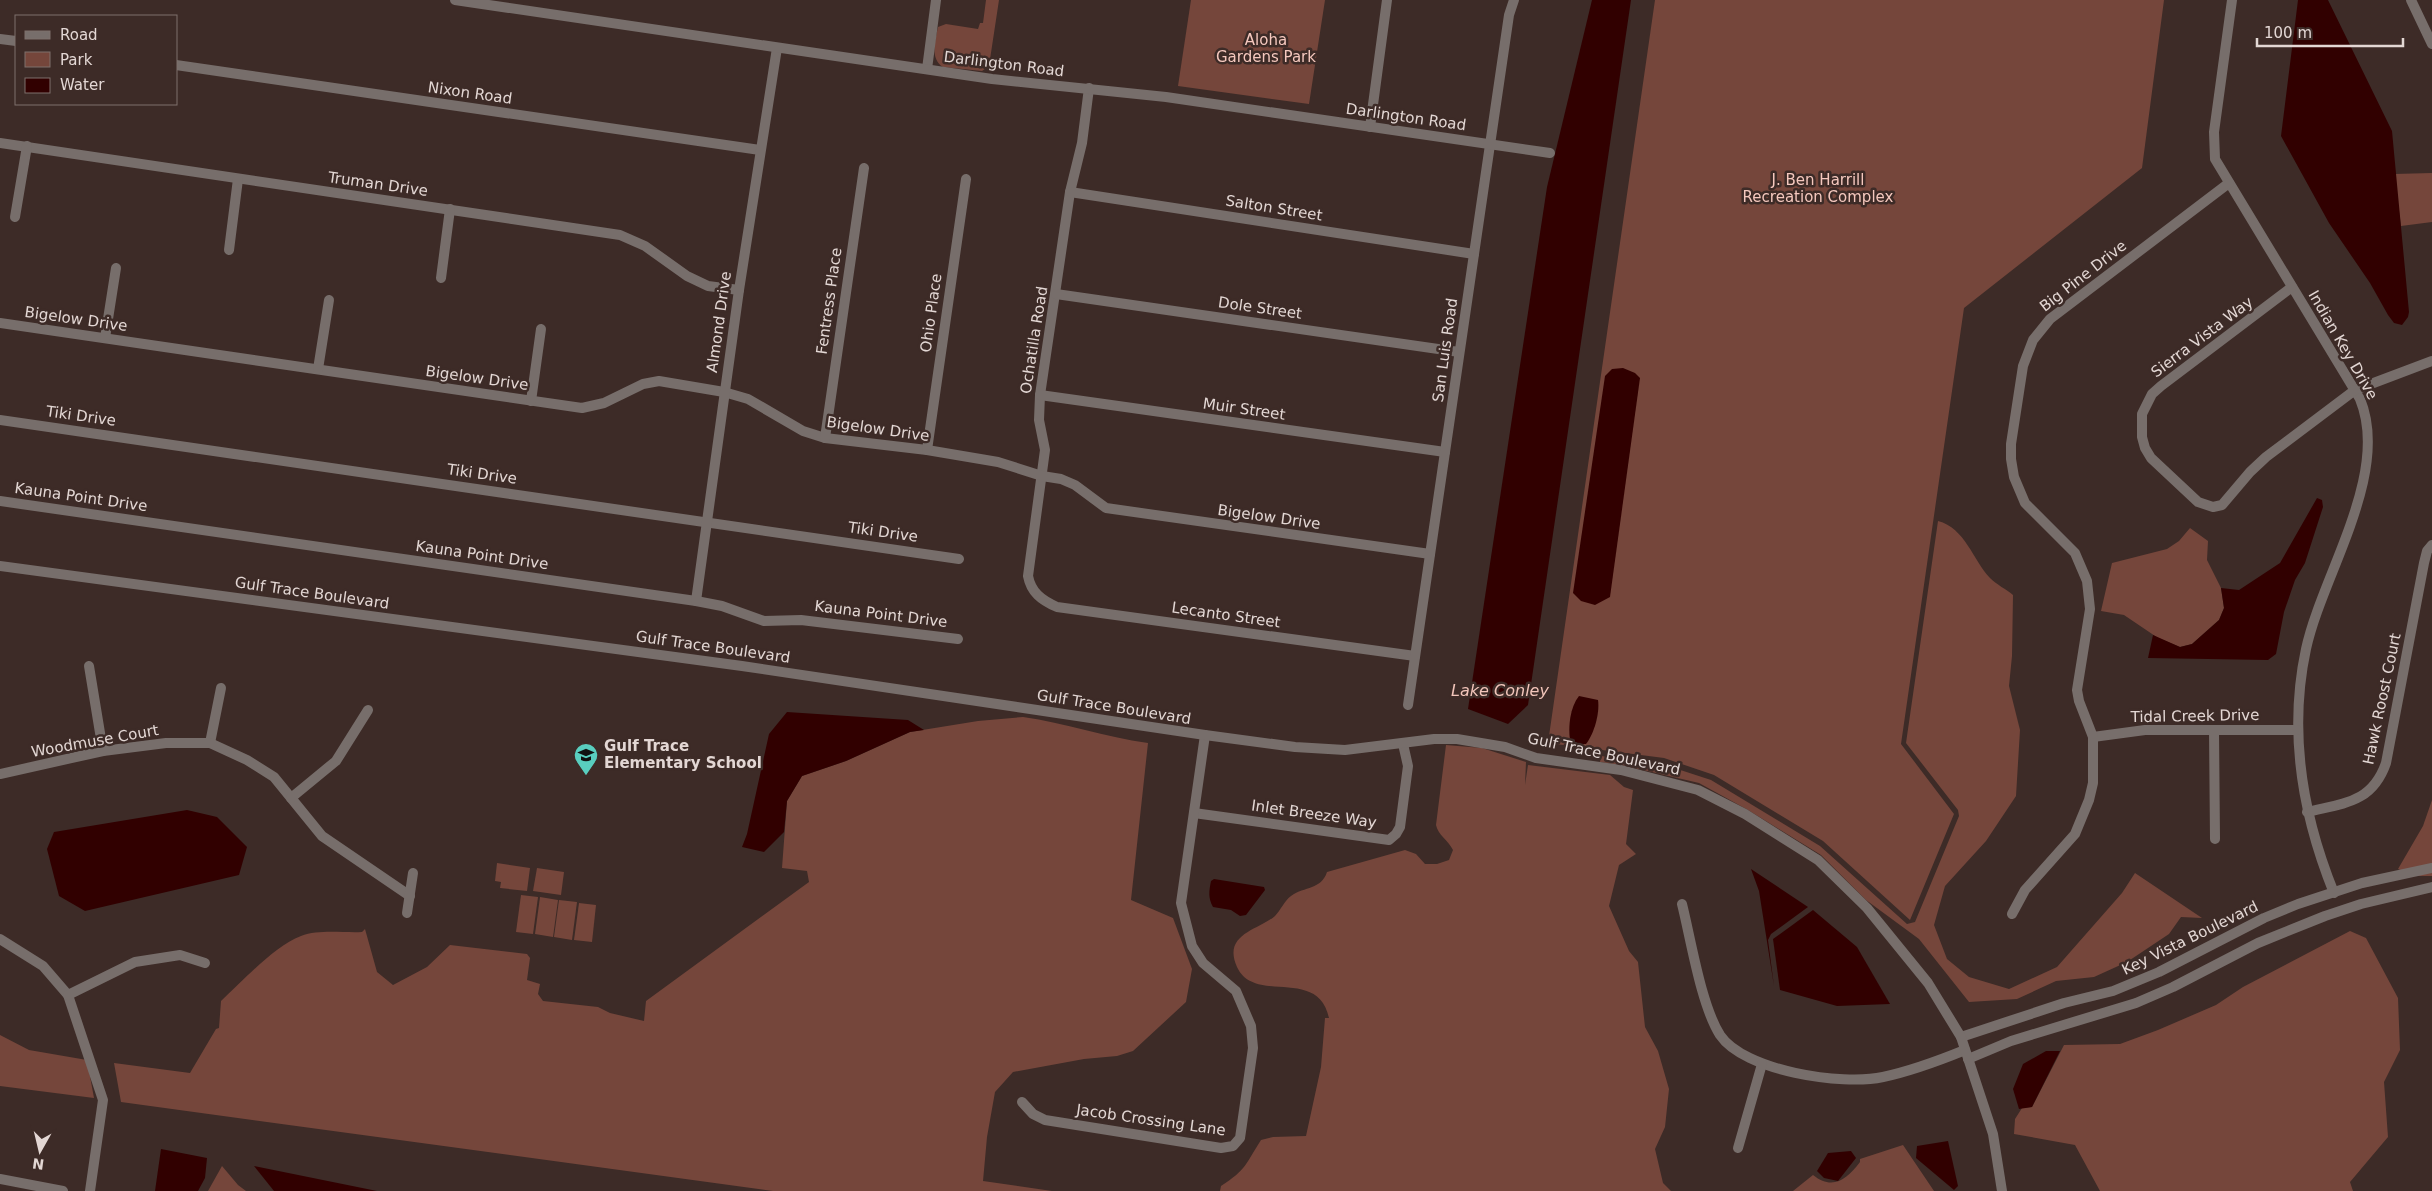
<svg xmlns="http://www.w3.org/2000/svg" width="2432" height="1191" font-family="'DejaVu Sans',sans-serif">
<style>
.green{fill:#75463b}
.water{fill:#310000}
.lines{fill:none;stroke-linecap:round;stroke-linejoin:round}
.minor{stroke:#776e6b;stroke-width:10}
.tertiary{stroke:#776e6b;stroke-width:10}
.labels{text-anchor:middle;stroke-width:5;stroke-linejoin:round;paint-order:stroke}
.park-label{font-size:15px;fill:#f5c8be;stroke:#3d2b27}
.street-label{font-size:15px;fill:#e3d7d4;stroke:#3d2b27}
.poi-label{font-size:15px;font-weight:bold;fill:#e3d7d4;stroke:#3d2b27;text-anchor:start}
.water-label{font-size:16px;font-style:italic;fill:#f2c5ba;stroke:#3d2b27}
</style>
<rect width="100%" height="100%" fill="#3d2b27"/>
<!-- green -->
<g class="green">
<path d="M986 0H999L989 66 982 71 943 67C930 59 935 41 938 27L946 24 978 29 980 23H983Z"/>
<path d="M1191 0H1325L1309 104 1178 86Z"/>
<path d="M1655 0H2164L2142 168 1964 308 1901 744 1954 814 1910 920 1823 841 1714 775 1664 758 1548 743Z"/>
<path d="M2432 173V222L2401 226 2394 174Z"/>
<path d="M1938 521C1965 528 1973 560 1990 578 1997 585 2006 589 2013 595L2012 656 2009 686 2020 730 2016 796 1986 841 1945 886 1934 925 1947 959 1969 977 2009 989 2057 967 2122 893 2135 873 2202 918 2181 917 2169 934 2127 962 2094 977 2056 981 2017 999 1969 1002 1919 939 1866 900 1821 855 1748 810 1699 783 1622 765 1600 762 1601 756 1662 764 1711 780 1820 846 1907 924 1915 922 1959 816 1958 810 1906 743Z"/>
<path d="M2190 528 2208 541 2207 560 2221 588 2224 608 2219 620 2192 644 2180 647 2158 638 2124 615 2101 611 2112 563 2167 549 2179 541Z"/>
<path d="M1023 717C1065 723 1105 737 1148 743L1131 900 1173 918 1192 969 1186 1002 1133 1051 1117 1056 1084 1059 1013 1072 995 1092 987 1137 983 1181 1052 1191H773L121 1102 114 1063 190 1073 216 1029 219 1028 221 1001C243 981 273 947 301 936 319 929 343 933 362 932L365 929 377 972 393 985 427 967 450 945 527 954 530 958 527 980 540 984 538 994 543 1001 598 1007 610 1013 644 1021 646 1001 809 882 807 871 782 868 787 801 802 776 846 761 910 732 978 721Z"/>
<path d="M1446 745 1482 748 1526 762 1525 785 1528 765 1610 775 1624 787 1633 790 1626 844 1636 854 1619 865 1609 906 1629 951 1638 962 1645 1027 1658 1051 1669 1089 1665 1127 1655 1149 1663 1183 1671 1191H1220L1221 1186C1247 1169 1245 1165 1261 1140L1273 1137 1306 1136 1321 1067 1325 1018H1329C1318 966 1254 1005 1237 967 1222 934 1259 930 1275 916 1281 910 1284 901 1291 896 1305 886 1321 890 1327 872L1405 850 1416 854 1425 864H1437L1449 860 1453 850C1448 840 1438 835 1436 825Z"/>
<path d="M2432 800V876H2415L2398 869 2423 826Z"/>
<path d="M497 863 530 868 527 891 500 888 501 882 495 881Z"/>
<path d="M537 868 564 872 561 895 533 891Z"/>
<path d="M521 895 538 897 533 934 516 932Z"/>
<path d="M540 897 558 900 553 937 535 934Z"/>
<path d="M559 900 577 902 572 940 554 937Z"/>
<path d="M579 903 596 905 592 942 574 940Z"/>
<path d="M2350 931 2366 938 2398 998 2400 1050 2384 1082 2388 1137 2350 1182 2353 1191H2100L2075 1145 2014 1134 2015 1119 2022 1108 2032 1107 2064 1045 2120 1044 2158 1030 2216 1005 2243 987Z"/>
<path d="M0 1035 29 1050 87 1060 94 1098 0 1086Z"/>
<path d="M1903 1145 1934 1191H1793L1813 1175C1833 1191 1847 1179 1860 1162V1159Z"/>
<path d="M222 1166 238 1185 246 1191H208Z"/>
</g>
<!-- water -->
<g class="water">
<path d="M1592 0H1631L1528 705 1508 724 1468 709 1547 187Z"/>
<path d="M2298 0H2328L2392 131 2409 312 2408 317 2402 325 2394 323 2388 315 2370 283 2329 223 2281 136Z"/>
<path d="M1623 368 1635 373 1640 378 1610 597 1595 605 1581 601 1573 593 1605 376 1612 369Z"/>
<path d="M2317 498 2322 500 2323 507 2305 563 2295 580 2284 612 2276 654 2268 660 2148 658 2153 635 2180 647 2192 644 2219 620 2224 608 2221 588 2239 590 2280 563Z"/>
<path d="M1579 696 1598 700C1600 713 1594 734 1586 744H1578L1570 740C1568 727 1570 707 1579 696Z"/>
<path d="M787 712 908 720 924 730 910 732 846 761 802 776 787 801 784 832 764 852 742 847 747 834 769 734Z"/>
<path d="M187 810 217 817 247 847 239 875 85 911 59 896 47 849 54 832Z"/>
<path d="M1751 869 1808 907 1771 934 1768 940 1774 986 1759 891Z"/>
<path d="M1214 879 1264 887 1265 890 1246 915 1240 916 1231 910 1213 907C1208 898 1209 891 1211 881Z"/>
<path d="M1813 910 1857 947 1890 1004 1837 1006 1780 990 1773 939Z"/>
<path d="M2046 1051H2060L2032 1107 2019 1109 2013 1089 2023 1064Z"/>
<path d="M1948 1141 1958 1186 1954 1190 1916 1158 1917 1146Z"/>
<path d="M161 1149 207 1158 205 1178 198 1191H155Z"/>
<path d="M1851 1151 1856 1158 1838 1181 1824 1178 1817 1171 1828 1153Z"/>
<path d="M254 1166 377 1191H274Z"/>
</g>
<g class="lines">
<!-- minor -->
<g class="minor">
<path d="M2232 0 2214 132 2215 159 2360 399C2391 474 2322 575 2306 649 2288 733 2302 814 2334 893"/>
<path d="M2411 0 2432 44"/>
<path d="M0 39 16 41"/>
<path d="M176 65 760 150"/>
<path d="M927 69 936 0"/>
<path d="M1089 88 1082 143 1070 192 1040 395 1039 420 1045 450 1028 576C1031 592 1041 600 1057 607L1415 656"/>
<path d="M1370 127 1387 0"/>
<path d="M0 143 620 235 645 246 687 276 708 286 739 290"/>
<path d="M1070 192 1474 254"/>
<path d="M15 217 27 146"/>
<path d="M229 250 238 179"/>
<path d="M441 278 450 209"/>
<path d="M2292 287 2161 386 2152 394 2142 414V437L2145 448 2151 458 2198 502 2213 507 2222 505 2250 472 2266 457 2355 390 2432 361"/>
<path d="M1056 294 1459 352"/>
<path d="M0 323 582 408 604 403 643 384 659 381 724 392 748 399 803 431 825 438 927 450 998 462 1042 476 1061 479 1075 485 1106 508 1430 554"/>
<path d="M105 338 116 268"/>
<path d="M318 369 329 300"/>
<path d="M1040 395 1445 452"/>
<path d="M531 401 541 329"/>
<path d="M0 420 959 559"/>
<path d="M825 438 864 168"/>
<path d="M927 450 966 179"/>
<path d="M0 501 696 601 722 606 764 621 801 620 958 639"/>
<path d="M696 601 739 290 777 48"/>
<path d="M89 666 103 751"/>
<path d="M1408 705 1509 15 1514 0"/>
<path d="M2214 730 2215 839"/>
<path d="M2093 737 2145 730H2297"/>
<path d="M210 743 221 688"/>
<path d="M0 774 103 751 166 743H210L247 760 274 777 322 836 410 896"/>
<path d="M291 798 336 761 368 710"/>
<path d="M2307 812C2344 803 2372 803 2386 763L2424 563 2427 551 2432 545"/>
<path d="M1194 813 1389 840 1396 834 1400 827 1408 766 1403 744"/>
<path d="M1682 904C1691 940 1701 1005 1720 1035 1744 1071 1842 1086 1883 1077 1911 1071 1938 1061 1965 1050"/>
<path d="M407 913 413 873"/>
<path d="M2012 914 2025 890 2075 834 2089 800 2093 783V737L2079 701 2077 690 2090 609 2087 581 2075 553 2025 503 2014 477 2011 459V444L2023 366 2033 340 2050 319 2229 183"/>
<path d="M0 939 43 966 68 995 103 1100 90 1191"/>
<path d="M68 995 135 962 180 955 205 963"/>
<path d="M1961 1037 2064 1003 2113 991 2159 972 2264 918 2298 904 2362 883 2432 868"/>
<path d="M1968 1059 2011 1041 2136 1003 2173 987 2258 943 2325 916 2361 904 2432 887"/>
<path d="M1022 1102 1033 1114 1045 1120 1221 1148 1233 1146 1240 1138 1253 1048 1251 1026 1236 991 1203 963 1192 946 1181 903 1205 735"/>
<path d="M1738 1148 1762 1064"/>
<path d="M0 1179 63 1191"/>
</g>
<!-- tertiary -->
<g class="tertiary">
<path d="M455 0 992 79 1166 97 1550 153"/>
<path d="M0 566 742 666 1205 735 1295 747 1345 750 1434 739H1457L1505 747 1536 758 1621 770 1698 790 1745 814 1818 860 1867 908 1928 983 1961 1037 1993 1134 2002 1191"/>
</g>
</g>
<!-- icons -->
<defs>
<g id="school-pin" transform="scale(1.25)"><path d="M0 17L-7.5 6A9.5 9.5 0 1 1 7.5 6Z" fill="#59cebf" stroke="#3d2b27"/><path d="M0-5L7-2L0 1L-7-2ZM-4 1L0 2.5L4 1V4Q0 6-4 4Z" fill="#111"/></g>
</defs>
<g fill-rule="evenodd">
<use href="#school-pin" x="586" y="755"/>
</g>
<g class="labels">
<!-- park labels -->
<g class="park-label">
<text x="1266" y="45">Aloha<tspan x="1266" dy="17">Gardens Park</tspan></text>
<text x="1818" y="185">J. Ben Harrill<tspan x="1818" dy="17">Recreation Complex</tspan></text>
</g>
<!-- street labels -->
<g class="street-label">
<text transform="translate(1004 64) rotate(7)" y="5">Darlington Road</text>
<text transform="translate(470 93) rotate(8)" y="5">Nixon Road</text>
<text transform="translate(1406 117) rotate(8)" y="5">Darlington Road</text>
<text transform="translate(378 184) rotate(8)" y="5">Truman Drive</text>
<text transform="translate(1274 208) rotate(9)" y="5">Salton Street</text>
<text transform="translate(2083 276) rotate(-38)" y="5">Big Pine Drive</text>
<text transform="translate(829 301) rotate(-82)" y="5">Fentress Place</text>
<text transform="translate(1260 308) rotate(8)" y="5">Dole Street</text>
<text transform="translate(931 313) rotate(-82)" y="5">Ohio Place</text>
<text transform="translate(76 319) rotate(8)" y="5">Bigelow Drive</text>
<text transform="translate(719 322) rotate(-82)" y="5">Almond Drive</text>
<text transform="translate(2202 337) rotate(-37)" y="5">Sierra Vista Way</text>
<text transform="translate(1034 340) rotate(-81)" y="5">Ochatilla Road</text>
<text transform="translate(2343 345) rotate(60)" y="5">Indian Key Drive</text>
<text transform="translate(1445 350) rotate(-82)" y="5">San Luis Road</text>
<text transform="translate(477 378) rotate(8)" y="5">Bigelow Drive</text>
<text transform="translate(1244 409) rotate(8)" y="5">Muir Street</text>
<text transform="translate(81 416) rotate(8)" y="5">Tiki Drive</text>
<text transform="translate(878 429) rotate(8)" y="5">Bigelow Drive</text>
<text transform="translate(482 474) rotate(8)" y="5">Tiki Drive</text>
<text transform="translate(81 497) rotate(8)" y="5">Kauna Point Drive</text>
<text transform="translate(1269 517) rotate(8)" y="5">Bigelow Drive</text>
<text transform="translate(883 532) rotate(8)" y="5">Tiki Drive</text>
<text transform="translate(482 555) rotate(8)" y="5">Kauna Point Drive</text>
<text transform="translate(312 593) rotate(8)" y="5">Gulf Trace Boulevard</text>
<text transform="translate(881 614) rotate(7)" y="5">Kauna Point Drive</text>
<text transform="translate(1226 615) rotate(8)" y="5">Lecanto Street</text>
<text transform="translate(713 647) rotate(8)" y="5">Gulf Trace Boulevard</text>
<text transform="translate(2382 699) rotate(-78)" y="5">Hawk Roost Court</text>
<text transform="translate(1114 707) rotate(9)" y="5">Gulf Trace Boulevard</text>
<text transform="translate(2195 716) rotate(-1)" y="5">Tidal Creek Drive</text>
<text transform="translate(95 741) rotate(-10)" y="5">Woodmuse Court</text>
<text transform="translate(1604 754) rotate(12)" y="5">Gulf Trace Boulevard</text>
<text transform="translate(1314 814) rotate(8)" y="5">Inlet Breeze Way</text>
<text transform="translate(2190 938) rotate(-26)" y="5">Key Vista Boulevard</text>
<text transform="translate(1151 1120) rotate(8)" y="5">Jacob Crossing Lane</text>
</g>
<!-- poi labels -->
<g class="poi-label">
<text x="604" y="751">Gulf Trace<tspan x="604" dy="17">Elementary School</tspan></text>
</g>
<!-- water labels -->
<g class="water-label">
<text x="1500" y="696">Lake Conley</text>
</g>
</g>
<!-- legend -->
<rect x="15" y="15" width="162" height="90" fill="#3d2b27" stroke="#7f706c"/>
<rect x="25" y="31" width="25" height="8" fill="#776e6b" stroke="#7f706c"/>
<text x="60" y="40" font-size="15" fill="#e3d7d4">Road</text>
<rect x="25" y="52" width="25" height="15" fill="#75463b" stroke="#7f706c"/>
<text x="60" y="65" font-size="15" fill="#e3d7d4">Park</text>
<rect x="25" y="78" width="25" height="15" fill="#310000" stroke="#7f706c"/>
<text x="60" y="90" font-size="15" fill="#e3d7d4">Water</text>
<!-- north arrow -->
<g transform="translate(40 1151) rotate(188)" stroke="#3d2b27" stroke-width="4" paint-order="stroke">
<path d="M0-4L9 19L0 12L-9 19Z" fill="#e3d7d4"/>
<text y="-8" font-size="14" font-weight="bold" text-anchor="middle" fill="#e3d7d4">N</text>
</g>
<!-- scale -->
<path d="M2257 38v8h146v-8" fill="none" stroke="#e3d7d4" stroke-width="2.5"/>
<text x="2264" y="38" font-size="15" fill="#e3d7d4" stroke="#3d2b27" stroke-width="4" paint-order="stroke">100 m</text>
</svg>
